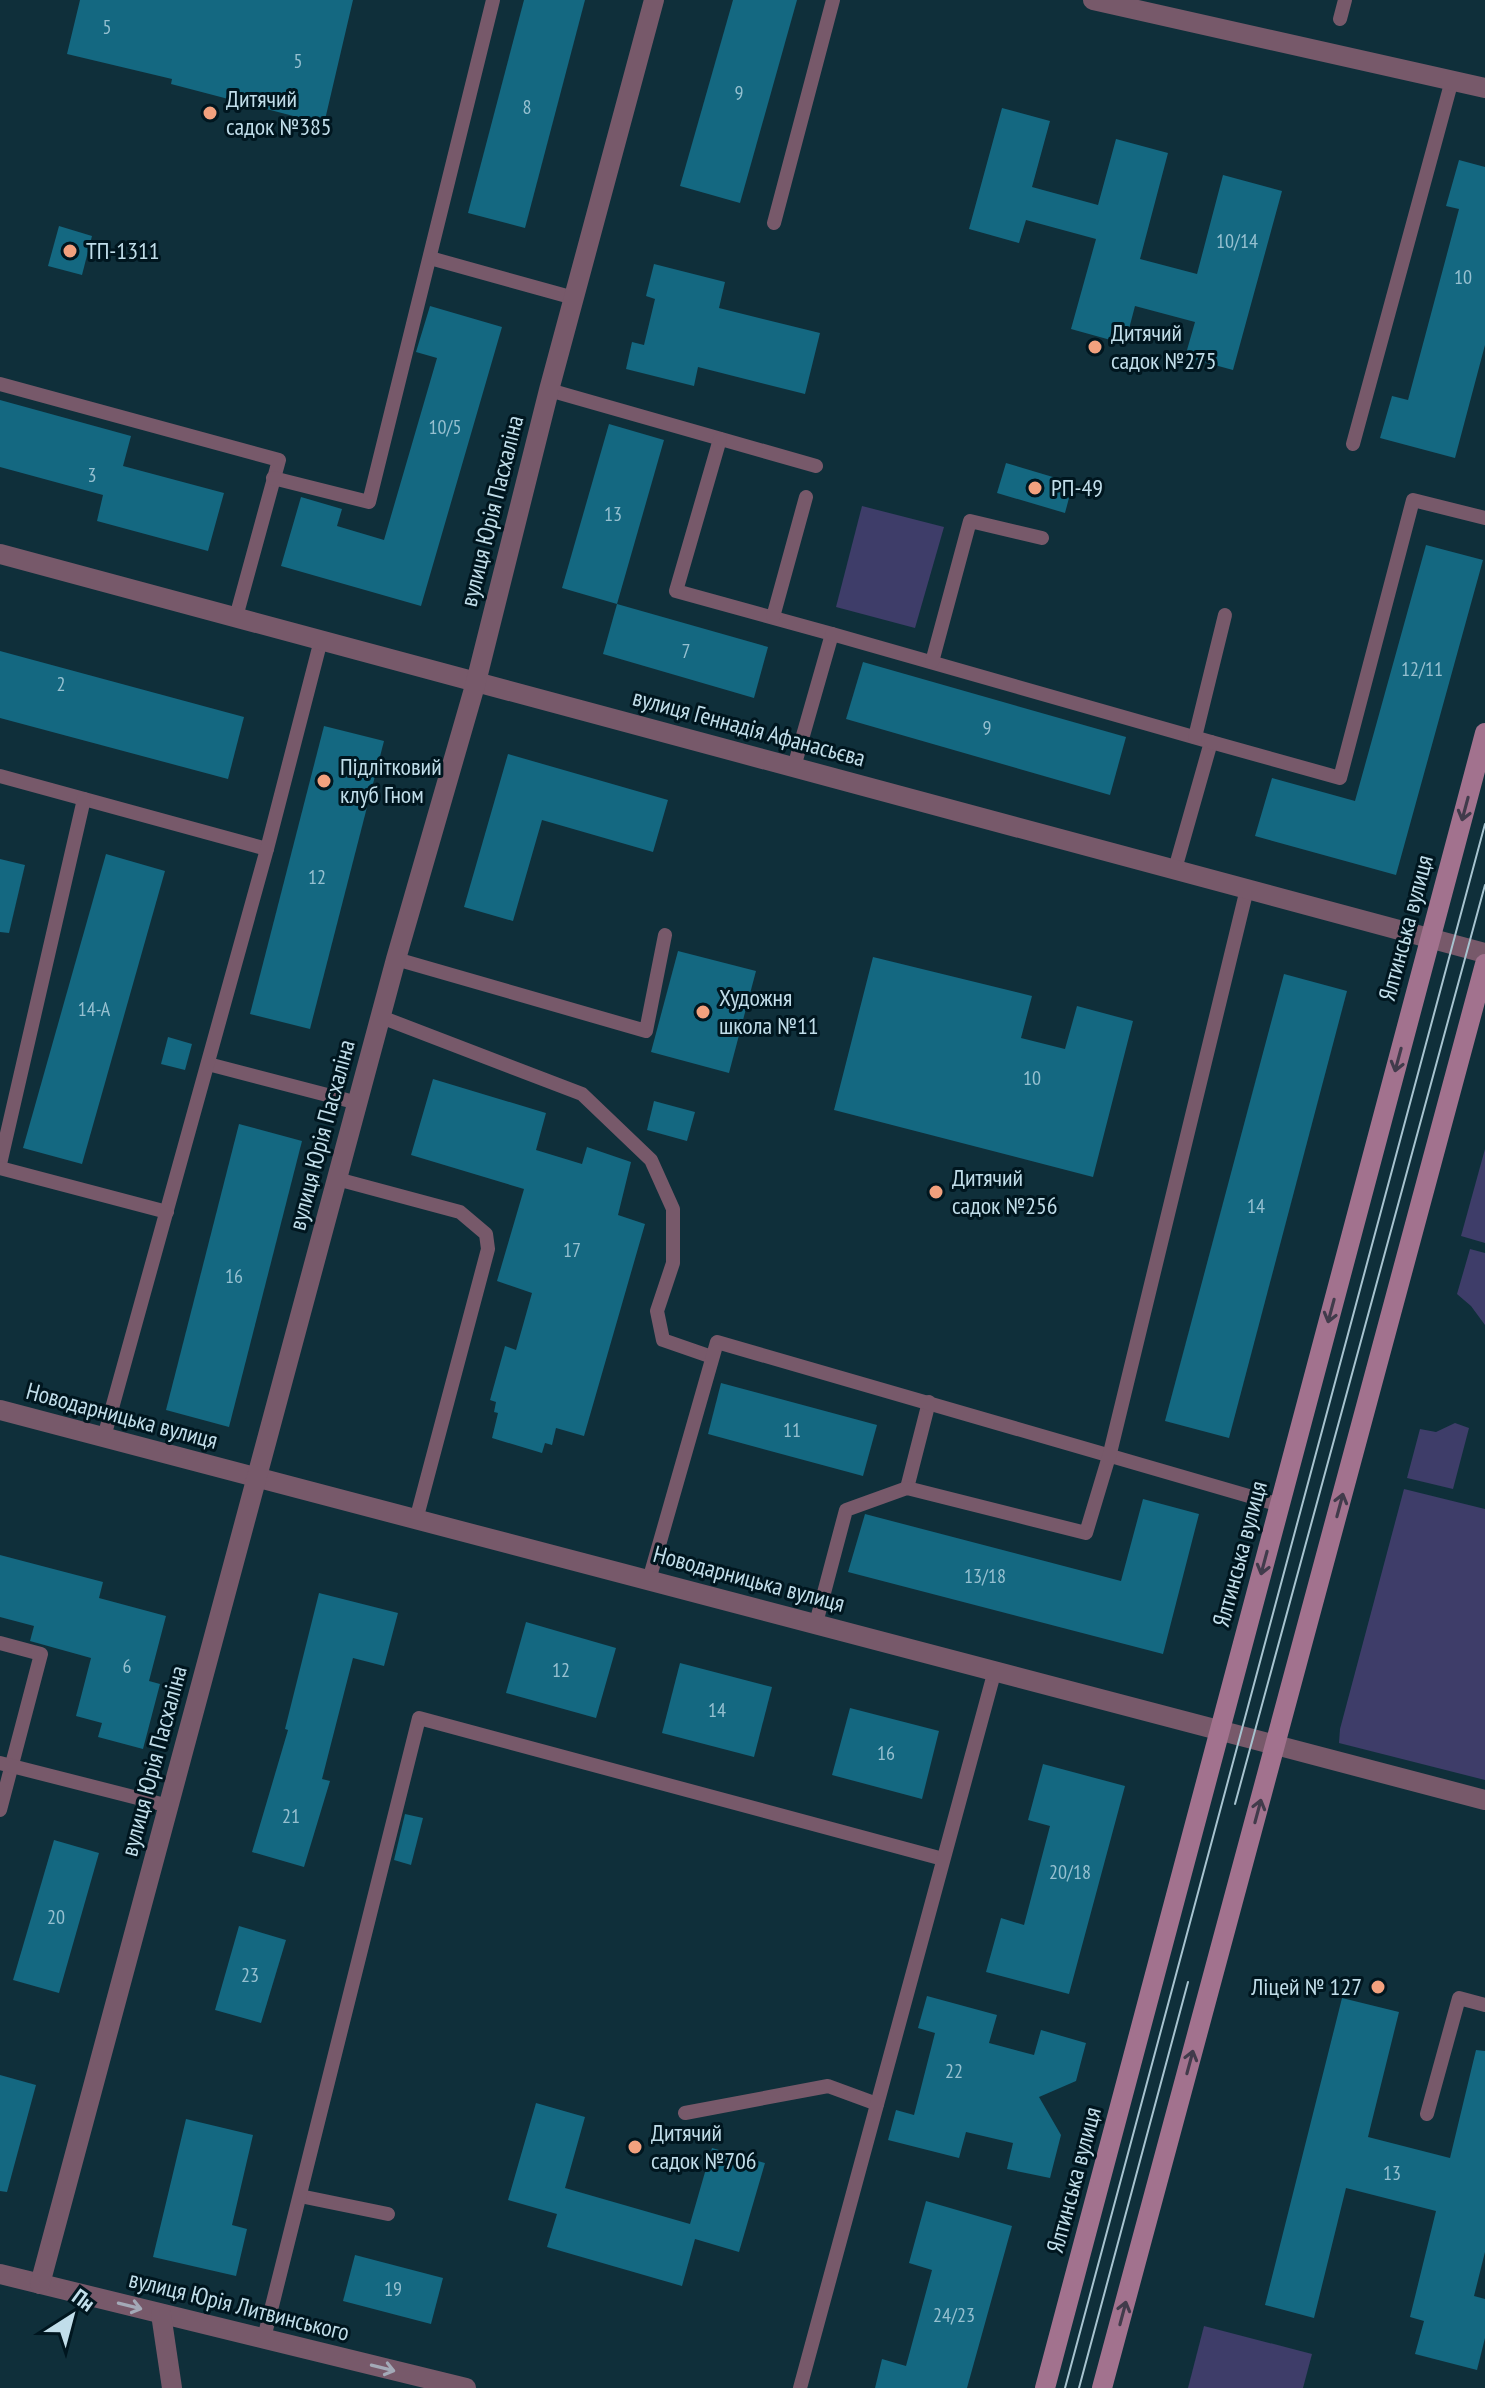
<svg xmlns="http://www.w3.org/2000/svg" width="1485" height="2388" font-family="'PT Sans Narrow',sans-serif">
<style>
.green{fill:#3e3d69}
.building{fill:#146881}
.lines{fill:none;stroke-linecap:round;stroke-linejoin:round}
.lane{stroke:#77596a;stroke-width:14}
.street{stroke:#77596a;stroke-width:20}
.secondary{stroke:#a2728e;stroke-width:20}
.tram{stroke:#a7c4d0;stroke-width:2}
.oneway{stroke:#413b4b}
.oneway2{stroke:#a3a9b7}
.poi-dot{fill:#f2a17e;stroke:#00161f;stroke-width:3}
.labels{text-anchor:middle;stroke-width:6;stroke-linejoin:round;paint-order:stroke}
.number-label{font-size:20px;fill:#96c0d0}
.poi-label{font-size:24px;fill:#c1deea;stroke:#00161f;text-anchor:start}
.street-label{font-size:24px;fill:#c1deea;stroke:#00161f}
</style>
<rect width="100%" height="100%" fill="#0f2f3a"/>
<!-- green -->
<g class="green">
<path d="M862 506 944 527 915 628 836 607Z"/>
<path d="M1485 1149V1243L1461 1236Z"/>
<path d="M1470 1249 1485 1253V1325L1471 1306 1457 1294Z"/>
<path d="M1455 1423 1469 1428 1453 1489 1407 1478 1420 1429 1436 1432Z"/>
<path d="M1404 1489 1485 1509V1780L1339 1743 1340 1729Z"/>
<path d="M1204 2326 1312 2354 1303 2388H1188Z"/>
</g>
<!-- building -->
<g class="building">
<path d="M80 0H353L324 124 171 84 172 79 67 54Z"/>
<path d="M524 0H585L525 228 468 213Z"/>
<path d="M733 0H797L740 203 680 186Z"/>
<path d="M1002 108 1050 121 1032 187 1098 205 1116 139 1168 153 1140 259 1197 274 1223 175 1282 191 1233 370 1185 357 1195 322 1135 306 1125 344 1071 329 1096 239 1026 220 1019 243 969 229Z"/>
<path d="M1459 160 1485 167V345L1455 458 1380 438 1392 396 1408 400 1459 209 1446 206Z"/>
<path d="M59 226 92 236 82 275 48 266Z"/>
<path d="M654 264 725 282 719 308 820 333 805 394 698 367 694 386 626 369 632 342 644 345 655 299 646 296Z"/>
<path d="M430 306 502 327 421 606 281 566 301 497 342 509 337 526 384 540 437 358 416 352Z"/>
<path d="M0 400 131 436 123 466 224 493 208 551 97 521 103 495 0 467Z"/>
<path d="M609 424 664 440 617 604 562 588Z"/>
<path d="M1006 463 1073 483 1065 513 997 493Z"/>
<path d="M1426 545 1483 560 1396 875 1255 836 1272 778 1355 801Z"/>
<path d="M617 604 768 647 754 698 603 654Z"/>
<path d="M0 651 244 717 228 779 0 718Z"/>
<path d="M863 662 1126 737 1110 795 846 719Z"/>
<path d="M324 726 384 741 310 1029 250 1014Z"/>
<path d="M508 754 668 800 653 852 542 820 513 921 464 907Z"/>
<path d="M106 854 165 871 82 1164 23 1148Z"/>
<path d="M0 859 25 865 9 933 0 932Z"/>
<path d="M678 951 756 971 729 1073 651 1052Z"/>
<path d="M873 957 1032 996 1021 1038 1065 1049 1077 1006 1133 1021 1093 1177 834 1110Z"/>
<path d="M1284 974 1347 991 1229 1438 1165 1421Z"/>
<path d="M168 1037 192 1044 185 1070 161 1064Z"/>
<path d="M433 1079 546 1113 536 1150 582 1164 587 1147 631 1162 618 1215 645 1224 584 1436 556 1428 552 1445 545 1443 542 1453 492 1438 498 1413 494 1412 496 1402 490 1400 505 1346 516 1350 532 1293 497 1281 524 1189 411 1155Z"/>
<path d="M654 1101 695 1112 687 1141 647 1130Z"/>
<path d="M239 1124 302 1141 229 1427 166 1410Z"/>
<path d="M721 1383 877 1425 863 1476 708 1434Z"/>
<path d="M1143 1499 1199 1514 1163 1654 848 1572 865 1514 1121 1581Z"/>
<path d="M0 1555 103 1582 99 1598 166 1616 149 1681 160 1684 143 1749 98 1737 102 1723 76 1716 91 1658 30 1641 34 1626 0 1617Z"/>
<path d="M319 1593 398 1613 384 1666 353 1658 322 1779 330 1781 304 1867 252 1852 288 1730 285 1729Z"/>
<path d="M526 1622 616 1648 596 1718 506 1693Z"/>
<path d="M680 1663 772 1687 754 1757 662 1733Z"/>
<path d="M850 1708 939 1731 922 1799 832 1775Z"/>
<path d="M1043 1764 1125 1786 1069 1994 986 1972 1001 1918 1024 1925 1050 1826 1028 1820Z"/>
<path d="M405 1814 423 1818 411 1865 394 1860Z"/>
<path d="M54 1840 99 1853 59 1993 13 1980Z"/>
<path d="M239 1926 286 1940 261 2023 215 2010Z"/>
<path d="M927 1996 997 2015 989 2043 1034 2055 1041 2030 1086 2043 1076 2081 1039 2097 1061 2135 1050 2178 1007 2169 1013 2143 966 2132 959 2158 888 2140 896 2110 914 2115 935 2033 918 2028Z"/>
<path d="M1342 1998 1399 2012 1368 2137 1450 2158 1476 2050 1485 2051V2252L1474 2296 1485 2299V2338L1477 2370 1415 2354 1424 2321 1410 2317 1436 2211 1346 2188 1314 2318 1265 2305Z"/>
<path d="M0 2075 36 2085 7 2192 0 2191Z"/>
<path d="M536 2103 585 2117 565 2188 690 2224 712 2148 765 2163 739 2252 695 2239 682 2286 547 2247 557 2214 508 2200Z"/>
<path d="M186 2119 253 2135 232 2225 247 2229 236 2276 153 2257Z"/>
<path d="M926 2201 1012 2226 967 2388H875L882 2359 906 2366 932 2270 909 2263Z"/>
<path d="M355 2255 443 2278 431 2324 343 2301Z"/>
</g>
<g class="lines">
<!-- lane -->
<g class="lane">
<path d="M1340 19 1345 0"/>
<path d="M774 223 833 0"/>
<path d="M430 258 574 298"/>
<path d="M0 384 279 460 236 617"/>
<path d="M549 390 816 466"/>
<path d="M720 439 676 591 832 634 794 767"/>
<path d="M1353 444 1452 80"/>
<path d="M273 478 369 502 493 0"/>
<path d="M773 617 806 497"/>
<path d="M832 634 1211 742 1175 869"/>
<path d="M932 662 970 521 1042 538"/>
<path d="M1195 737 1225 615"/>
<path d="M1211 742 1340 778 1413 500 1485 518"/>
<path d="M0 776 267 849"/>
<path d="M396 959 646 1031 665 935"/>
<path d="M381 1017 582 1094 651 1160 673 1209V1263L657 1311 663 1340 712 1357"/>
<path d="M208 1064 358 1103"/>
<path d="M0 1164 84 799"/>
<path d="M0 1168 167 1212"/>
<path d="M337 1179 460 1212 486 1234 488 1249 416 1520"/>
<path d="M104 1437 267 849 321 640"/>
<path d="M907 1488 929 1402"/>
<path d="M649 1580 717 1342 1280 1505"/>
<path d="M816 1623 846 1510 907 1488 1086 1533 1110 1453 1247 889"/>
<path d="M0 1643 41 1654 0 1810"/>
<path d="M0 1763 169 1806"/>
<path d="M685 2113 828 2086 877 2104"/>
<path d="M1427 2114 1459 1998 1485 2005"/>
<path d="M300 2196 388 2214"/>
<path d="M264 2338 419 1718 943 1859"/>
<path d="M800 2388 995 1670"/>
</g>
<!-- street -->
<g class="street">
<path d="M1093 0 1485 88"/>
<path d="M0 554 1485 953"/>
<path d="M0 1410 1485 1800"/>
<path d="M0 2274 466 2388"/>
<path d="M40 2284 396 959 476 682 549 390 654 0"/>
<path d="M161 2314 172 2388"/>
</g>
<!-- secondary -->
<g class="secondary">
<path d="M1045 2388 1485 733"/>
<path d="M1102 2388 1485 964"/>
</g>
<!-- tram -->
<g class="tram">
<path d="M1235 1804 1485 885"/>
<path d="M1065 2388 1485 824"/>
<path d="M1079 2388 1188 1982"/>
</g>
</g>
<!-- one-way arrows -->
<defs><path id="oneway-shaft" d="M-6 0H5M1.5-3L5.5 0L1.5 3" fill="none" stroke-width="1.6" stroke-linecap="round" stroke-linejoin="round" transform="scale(2)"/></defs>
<g class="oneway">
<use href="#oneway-shaft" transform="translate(1465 809) rotate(105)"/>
<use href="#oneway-shaft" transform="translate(1398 1060) rotate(105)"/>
<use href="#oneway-shaft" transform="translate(1331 1311) rotate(105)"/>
<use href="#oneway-shaft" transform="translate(1340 1505) rotate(-75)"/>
<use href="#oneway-shaft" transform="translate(1264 1563) rotate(105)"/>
<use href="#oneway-shaft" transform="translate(1258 1811) rotate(-75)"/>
<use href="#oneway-shaft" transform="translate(1190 2062) rotate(-75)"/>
<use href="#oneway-shaft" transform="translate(1123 2313) rotate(-75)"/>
</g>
<g class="oneway2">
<use href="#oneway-shaft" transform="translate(130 2306) rotate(14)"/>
<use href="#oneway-shaft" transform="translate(383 2368) rotate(14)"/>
</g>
<!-- markers -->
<g class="poi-dot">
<circle cx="210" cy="113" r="8"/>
<circle cx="70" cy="251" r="8"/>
<circle cx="1095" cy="347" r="8"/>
<circle cx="1035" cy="488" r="8"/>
<circle cx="324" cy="781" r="8"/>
<circle cx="703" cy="1012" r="8"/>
<circle cx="936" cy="1192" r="8"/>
<circle cx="1378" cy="1987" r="8"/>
<circle cx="635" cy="2147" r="8"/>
</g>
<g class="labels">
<!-- number labels -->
<g class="number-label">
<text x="107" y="34">5</text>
<text x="298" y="68">5</text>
<text x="739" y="100">9</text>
<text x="527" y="114">8</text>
<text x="1237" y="248">10/14</text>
<text x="1463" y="284">10</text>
<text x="445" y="434">10/5</text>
<text x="92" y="482">3</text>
<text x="613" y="521">13</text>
<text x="686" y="658">7</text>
<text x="1422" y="676">12/11</text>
<text x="61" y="691">2</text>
<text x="987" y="735">9</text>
<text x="317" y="884">12</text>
<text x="94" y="1016">14-А</text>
<text x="1032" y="1085">10</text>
<text x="1256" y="1213">14</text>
<text x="572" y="1257">17</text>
<text x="234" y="1283">16</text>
<text x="792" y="1437">11</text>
<text x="985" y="1583">13/18</text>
<text x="127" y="1673">6</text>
<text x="561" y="1677">12</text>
<text x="717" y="1717">14</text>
<text x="886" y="1760">16</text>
<text x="291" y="1823">21</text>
<text x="1070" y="1879">20/18</text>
<text x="56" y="1924">20</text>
<text x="250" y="1982">23</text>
<text x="954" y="2078">22</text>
<text x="1392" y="2180">13</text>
<text x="393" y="2296">19</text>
<text x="954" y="2322">24/23</text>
</g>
<!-- poi labels -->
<g class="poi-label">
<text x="226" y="107">Дитячий<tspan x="226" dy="28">садок №385</tspan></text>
<text x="86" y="259">ТП-1311</text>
<text x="1111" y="341">Дитячий<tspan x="1111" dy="28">садок №275</tspan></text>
<text x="1051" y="496">РП-49</text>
<text x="340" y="775">Підлітковий<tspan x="340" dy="28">клуб Гном</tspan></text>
<text x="719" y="1006">Художня<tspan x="719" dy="28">школа №11</tspan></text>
<text x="952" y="1186">Дитячий<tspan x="952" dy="28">садок №256</tspan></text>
<text x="1362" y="1995" text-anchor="end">Ліцей № 127</text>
<text x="651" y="2141">Дитячий<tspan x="651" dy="28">садок №706</tspan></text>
</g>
<!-- street labels -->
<g class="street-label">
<text transform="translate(492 511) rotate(-76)" y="8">вулиця Юрія Пасхаліна</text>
<text transform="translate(749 728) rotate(15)" y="8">вулиця Геннадія Афанасьєва</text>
<text transform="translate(1406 928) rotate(-75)" y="8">Ялтинська вулиця</text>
<text transform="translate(322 1135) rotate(-75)" y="8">вулиця Юрія Пасхаліна</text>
<text transform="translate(122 1416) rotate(15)" y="8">Новодарницька вулиця</text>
<text transform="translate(1240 1554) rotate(-75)" y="8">Ялтинська вулиця</text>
<text transform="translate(749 1579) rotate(15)" y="8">Новодарницька вулиця</text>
<text transform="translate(154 1761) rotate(-75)" y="8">вулиця Юрія Пасхаліна</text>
<text transform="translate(1074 2180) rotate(-75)" y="8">Ялтинська вулиця</text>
<text transform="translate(239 2306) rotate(14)" y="8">вулиця Юрія Литвинського</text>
</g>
</g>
<!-- north arrow -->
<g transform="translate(72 2316) rotate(36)" stroke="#00161f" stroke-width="6" paint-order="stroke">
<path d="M0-6L14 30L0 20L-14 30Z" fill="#c1deea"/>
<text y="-12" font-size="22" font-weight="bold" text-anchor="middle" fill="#c1deea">Пн</text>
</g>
</svg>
